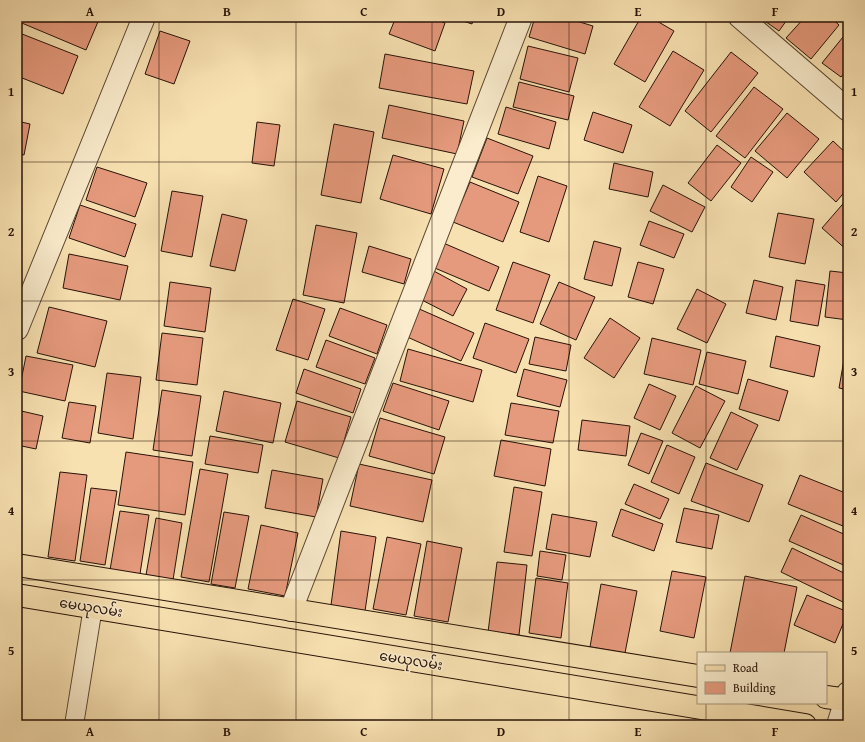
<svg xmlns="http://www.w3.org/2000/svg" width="865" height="742" font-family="'Gentium Book Plus','Noto Sans Myanmar',serif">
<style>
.building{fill:#e69a7d;stroke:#271207}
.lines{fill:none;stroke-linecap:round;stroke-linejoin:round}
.lane-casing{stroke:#5b4632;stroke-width:20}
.street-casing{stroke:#5b4632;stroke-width:24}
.primary-casing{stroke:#271207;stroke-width:24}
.lane{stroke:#faeccc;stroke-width:18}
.street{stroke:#faeccc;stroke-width:22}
.primary{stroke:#f8e1b1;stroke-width:22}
.grid{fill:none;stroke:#271207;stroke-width:1;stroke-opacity:0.55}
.labels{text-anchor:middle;stroke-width:3;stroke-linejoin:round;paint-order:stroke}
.street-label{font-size:14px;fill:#271207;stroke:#faeccc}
.neatline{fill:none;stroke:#271207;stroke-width:1.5}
.grid-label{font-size:13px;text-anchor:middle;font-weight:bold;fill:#271207}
</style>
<rect width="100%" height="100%" fill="#f8e1b1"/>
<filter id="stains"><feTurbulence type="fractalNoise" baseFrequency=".005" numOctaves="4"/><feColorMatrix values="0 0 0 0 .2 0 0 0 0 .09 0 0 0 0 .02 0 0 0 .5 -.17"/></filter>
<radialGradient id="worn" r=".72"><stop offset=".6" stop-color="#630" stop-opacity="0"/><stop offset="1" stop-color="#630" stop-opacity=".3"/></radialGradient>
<!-- building -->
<g class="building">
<path d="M17 17H100L86 50 17 21Z"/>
<path d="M396 17H428L445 23 435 51 389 34Z"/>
<path d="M451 17H474L472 24Z"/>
<path d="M535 17H563L593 26 585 54 529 37Z"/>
<path d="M641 17H650L674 31 645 82 614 64Z"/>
<path d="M759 17H789L779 31Z"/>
<path d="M805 17H830L839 25 811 59 786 38Z"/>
<path d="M160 31 190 41 174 84 145 74Z"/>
<path d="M17 32 78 56 63 94 17 76Z"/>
<path d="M847 32 848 33V69L841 77 822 63Z"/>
<path d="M528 46 578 58 569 92 520 79Z"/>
<path d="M673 51 704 70 670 126 639 107Z"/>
<path d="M731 52 758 73 711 132 685 111Z"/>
<path d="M385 54 474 71 467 104 379 88Z"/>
<path d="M519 82 574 96 568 120 513 107Z"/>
<path d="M754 87 783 109 745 158 716 136Z"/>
<path d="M389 105 464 121 457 154 382 138Z"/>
<path d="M506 107 556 122 549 149 498 134Z"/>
<path d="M593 112 632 125 623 153 584 140Z"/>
<path d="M787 113 819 139 787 178 755 151Z"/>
<path d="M17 121 30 124 24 155 17 153Z"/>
<path d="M257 122 280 125 274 166 252 163Z"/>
<path d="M334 124 374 132 361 203 321 195Z"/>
<path d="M487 138 533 156 518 194 472 177Z"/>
<path d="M833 141 848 155V188L836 202 804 172Z"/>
<path d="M717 145 741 163 711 201 688 183Z"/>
<path d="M393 155 444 169 431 214 380 199Z"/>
<path d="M751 157 773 172 752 202 731 187Z"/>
<path d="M614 163 653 172 648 197 609 189Z"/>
<path d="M97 167 147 183 135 217 86 200Z"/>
<path d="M538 176 567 186 549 242 520 232Z"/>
<path d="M470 182 519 202 503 242 453 222Z"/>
<path d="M663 185 705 207 692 232 650 211Z"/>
<path d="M172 191 203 196 192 257 161 251Z"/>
<path d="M848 198V251L822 228Z"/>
<path d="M80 205 136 224 125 257 69 238Z"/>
<path d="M778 213 814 219 805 264 769 257Z"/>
<path d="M222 214 247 220 235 271 210 266Z"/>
<path d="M649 221 684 234 674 258 640 245Z"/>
<path d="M316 225 357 233 344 303 303 295Z"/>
<path d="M594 241 621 248 612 286 584 279Z"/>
<path d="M441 242 499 267 489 291 430 266Z"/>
<path d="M369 246 411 259 404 284 362 272Z"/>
<path d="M69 254 128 266 120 300 63 288Z"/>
<path d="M513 262 550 275 533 323 496 310Z"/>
<path d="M638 262 664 269 653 304 628 297Z"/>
<path d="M432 270 467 289 453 316 418 298Z"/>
<path d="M830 271 848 273V320L825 317Z"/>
<path d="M754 280 783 287 776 320 746 313Z"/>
<path d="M796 280 825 285 818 326 790 321Z"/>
<path d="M170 282 211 288 205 332 164 326Z"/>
<path d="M559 282 595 297 576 340 540 324Z"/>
<path d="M697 289 726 304 707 343 677 329Z"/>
<path d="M293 299 325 309 308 360 276 350Z"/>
<path d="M49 307 107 321 95 367 37 353Z"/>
<path d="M340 308 387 325 377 354 329 336Z"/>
<path d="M417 308 474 333 461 361 405 336Z"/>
<path d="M610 318 640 338 614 378 584 358Z"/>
<path d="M485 323 529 339 516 373 473 358Z"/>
<path d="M162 333 203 338 197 385 156 380Z"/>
<path d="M776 336 820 346 814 377 770 367Z"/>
<path d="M535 337 571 345 566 371 529 364Z"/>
<path d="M652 338 701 350 693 385 644 374Z"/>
<path d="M326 340 375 358 365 384 316 367Z"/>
<path d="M408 349 482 370 473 402 400 381Z"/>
<path d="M707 352 746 361 738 394 699 384Z"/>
<path d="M845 354 848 355V390L839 388Z"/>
<path d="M26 356 73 365 65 401 19 391Z"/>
<path d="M304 369 361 389 353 413 296 393Z"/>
<path d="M524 369 567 380 560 407 517 396Z"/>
<path d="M107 373 141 377 133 439 98 433Z"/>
<path d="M748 379 788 391 779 421 739 409Z"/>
<path d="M393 383 449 401 439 430 383 411Z"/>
<path d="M649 384 676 396 660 430 634 418Z"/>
<path d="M696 386 725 401 700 448 672 433Z"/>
<path d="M162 390 201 396 192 456 153 450Z"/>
<path d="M224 391 281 403 273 443 216 431Z"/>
<path d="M297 401 351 417 339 458 285 442Z"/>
<path d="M69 402 96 406 90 443 62 438Z"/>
<path d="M511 403 559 411 553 443 505 435Z"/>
<path d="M17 410 43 416 36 449 17 445Z"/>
<path d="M731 412 758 425 737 470 710 458Z"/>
<path d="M380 418 445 437 434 474 369 456Z"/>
<path d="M582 420 630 426 626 456 578 450Z"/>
<path d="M641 433 663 441 649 474 628 465Z"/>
<path d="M210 436 263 445 258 473 205 464Z"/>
<path d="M501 440 551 449 545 486 494 476Z"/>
<path d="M667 445 695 457 679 494 651 482Z"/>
<path d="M126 452 193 462 185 515 118 505Z"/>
<path d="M706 463 763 485 749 522 691 501Z"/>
<path d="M359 464 432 480 423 522 350 506Z"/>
<path d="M200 469 228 474 209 582 181 577Z"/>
<path d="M272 470 323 479 316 517 265 508Z"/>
<path d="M17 471 21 472 17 501Z"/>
<path d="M60 472 87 475 75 561 48 557Z"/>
<path d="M800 475 848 494V528L788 504Z"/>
<path d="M634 484 669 499 660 519 625 504Z"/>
<path d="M514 487 542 492 532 556 504 552Z"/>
<path d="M91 488 117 491 105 565 80 561Z"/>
<path d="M684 508 719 515 712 549 676 542Z"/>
<path d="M621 509 663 524 654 551 612 536Z"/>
<path d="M120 511 149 515 140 574 110 570Z"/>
<path d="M224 512 249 516 235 588 211 584Z"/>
<path d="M552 514 597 522 590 557 546 549Z"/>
<path d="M801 515 848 536V567L789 541Z"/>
<path d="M156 518 182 523 173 580 146 575Z"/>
<path d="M261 525 298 533 285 596 248 589Z"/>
<path d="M341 531 376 537 365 611 331 605Z"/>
<path d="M387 537 421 544 406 615 373 609Z"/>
<path d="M427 541 462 548 448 622 414 616Z"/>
<path d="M792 548 848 575V596L845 603 781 572Z"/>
<path d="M540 551 566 555 562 580 537 576Z"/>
<path d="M497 562 527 565 519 635 488 632Z"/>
<path d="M672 571 706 577 694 638 660 631Z"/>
<path d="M745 576 797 587 784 653H730Z"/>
<path d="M536 578 568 583 561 638 529 633Z"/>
<path d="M601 584 637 591 625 653 590 647Z"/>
<path d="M807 595 848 612 835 643 794 625Z"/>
</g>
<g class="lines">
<!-- lane casing -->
<g class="lane-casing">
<path id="lane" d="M74 725 93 607"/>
</g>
<!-- street casing -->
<g class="street-casing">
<g id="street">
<path d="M740 17 848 110"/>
<path d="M17 329 144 17"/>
<path d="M291 610 521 17"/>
<path d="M838 725 848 693"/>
</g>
</g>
<!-- primary casing -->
<g class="primary-casing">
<g id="primary">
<path d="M17 565 698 676"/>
<path d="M17 595 805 725"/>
<path d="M826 697 848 700"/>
</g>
</g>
<!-- lane -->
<use href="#lane" class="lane"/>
<!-- street -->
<use href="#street" class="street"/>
<!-- primary -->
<use href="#primary" class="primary"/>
</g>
<!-- grid -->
<path class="grid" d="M159 17V725M296 17V725M432 17V725M569 17V725M706 17V653M17 162H848M17 301H848M17 441H848M17 580H848M706 703V725"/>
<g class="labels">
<!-- street labels -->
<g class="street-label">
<text transform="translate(91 607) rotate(9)" y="5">မေယုလမ်း</text>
<text transform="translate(411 660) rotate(9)" y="5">မေယုလမ်း</text>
</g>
</g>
<!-- margin -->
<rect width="865" height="742" fill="none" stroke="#f8e1b1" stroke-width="44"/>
<!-- legend -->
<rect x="697" y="652" width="130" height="52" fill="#faeccc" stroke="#a6957d"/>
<rect x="705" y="665" width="20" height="6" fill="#f8e1b1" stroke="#a6957d"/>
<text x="733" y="672" font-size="12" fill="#271207">Road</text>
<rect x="705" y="682" width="20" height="12" fill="#e69a7d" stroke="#a6957d"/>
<text x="733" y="692" font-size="12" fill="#271207">Building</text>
<rect x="22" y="22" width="821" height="698" class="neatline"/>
<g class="grid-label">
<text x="90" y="16">A</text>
<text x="227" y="16">B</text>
<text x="364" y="16">C</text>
<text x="501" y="16">D</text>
<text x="638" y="16">E</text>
<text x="775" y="16">F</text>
<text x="11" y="96">1</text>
<text x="854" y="96">1</text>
<text x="11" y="236">2</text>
<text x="854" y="236">2</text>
<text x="11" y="376">3</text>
<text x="854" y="376">3</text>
<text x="11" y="515">4</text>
<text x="854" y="515">4</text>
<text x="11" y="655">5</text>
<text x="854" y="655">5</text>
<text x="90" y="736">A</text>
<text x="227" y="736">B</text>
<text x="364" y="736">C</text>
<text x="501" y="736">D</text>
<text x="638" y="736">E</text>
<text x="775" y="736">F</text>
</g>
<rect width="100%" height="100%" filter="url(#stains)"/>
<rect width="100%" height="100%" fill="url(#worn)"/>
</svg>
